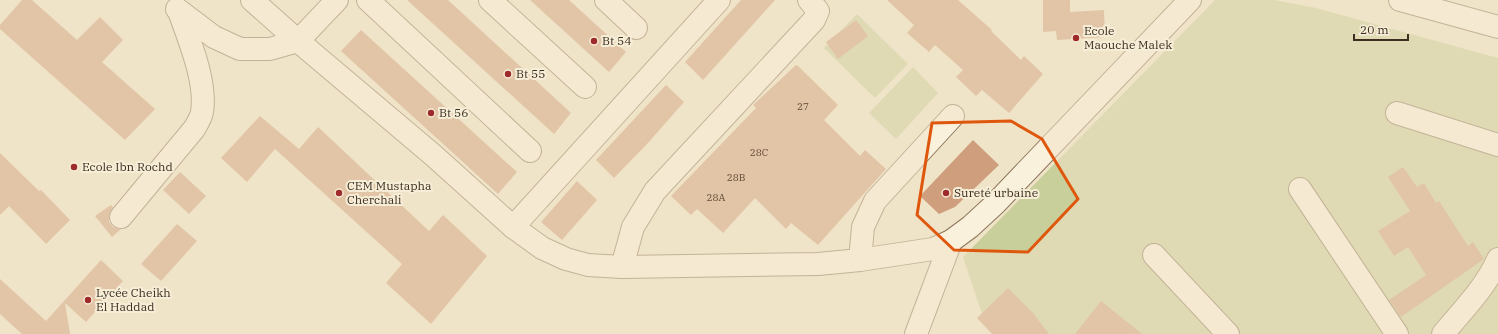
<svg xmlns="http://www.w3.org/2000/svg" width="1498" height="334" font-family="'IBM Plex Serif',serif">
<style>
.green{fill:#c9cf9b}
.building{fill:#cf9f7d}
.lines{fill:none;stroke-linecap:round;stroke-linejoin:round}
.minor-casing{stroke:#8d765c;stroke-width:24}
.minor{stroke:#faf1dc;stroke-width:22}
.marked{fill:none;stroke:#df570d;stroke-width:3;stroke-linejoin:round}
.poi-dot{fill:#9e2a2b;stroke:#f7eed8;stroke-width:1.5}
.labels{text-anchor:middle;stroke-width:4;stroke-linejoin:round;paint-order:stroke}
.number-label{font-size:10px;fill:#624a37}
.poi-label{font-size:12px;fill:#3d2e20;stroke:#f7eed8;text-anchor:start}
</style>
<rect width="100%" height="100%" fill="#f0e4c8"/>
<!-- green -->
<g class="green">
<path d="M1215 0H1274L1316 8 1498 58V334H1002L981 311 963 257Z"/>
<path d="M857 14 908 64 875 98 824 48Z"/>
<path d="M913 67 938 93 896 139 869 113Z"/>
</g>
<!-- building -->
<g class="building">
<path d="M22 0H32L77 40 100 17 123 40 102 62 155 109 125 140 0 29V25Z"/>
<path d="M407 0H448L571 113 554 134Z"/>
<path d="M530 0H569L626 52 609 72Z"/>
<path d="M741 0H775L703 80 685 62Z"/>
<path d="M887 0H958L992 30 991 31 1021 60 1024 56 1043 74 1009 113 982 90 976 96 956 77 963 70 935 45 929 52 907 33 914 25Z"/>
<path d="M1043 0H1070V12L1104 10 1105 37 1057 40 1056 31 1043 32Z"/>
<path d="M856 20 868 36 838 59 826 42Z"/>
<path d="M361 30 517 172 498 194 341 51Z"/>
<path d="M796 65 798 66 838 105 824 120 860 156 865 150 886 169 818 245 791 223 786 229 755 198 723 233 697 209 691 215 671 196 756 108 753 105Z"/>
<path d="M666 85 684 102 648 143 614 178 596 160Z"/>
<path d="M260 116 299 149 318 127 429 231 443 215 487 256 431 324 386 283 402 264 275 149 247 182 221 158Z"/>
<path d="M973 140 999 165 955 207 939 214 920 196Z"/>
<path d="M0 153 39 191 41 190 70 220 46 244 9 206 0 215Z"/>
<path d="M1403 167 1417 187 1424 183 1436 203 1439 201 1468 246 1473 242 1484 259 1401 317 1389 300 1426 275 1408 247 1394 256 1378 231 1410 211 1388 177Z"/>
<path d="M180 172 206 196 189 214 163 190Z"/>
<path d="M577 181 597 200 562 240 541 222Z"/>
<path d="M111 205 113 207 109 215V222L113 227 121 229 112 237 95 216Z"/>
<path d="M177 224 197 241 161 281 141 264Z"/>
<path d="M101 260 123 281 86 322 65 303 70 334H22L0 314V279L46 321Z"/>
<path d="M1008 288 1033 313 1049 334H992L977 318Z"/>
<path d="M1101 301 1142 334H1075Z"/>
</g>
<g class="lines">
<!-- minor casing -->
<g class="minor-casing">
<g id="minor">
<path d="M252 0 298 41 433 155 513 227 542 248 566 259 588 265 622 267 818 264 860 260 933 249 951 241 970 227 995 204 1190 0"/>
<path d="M368 0 530 151"/>
<path d="M490 0 585 87"/>
<path d="M606 0 636 28"/>
<path d="M1400 0 1498 27"/>
<path d="M177 9 214 37 240 49H270L298 41 337 0"/>
<path d="M1397 113 1498 145"/>
<path d="M1300 189 1397 334"/>
<path d="M121 217 194 129C197 124 201 118 202 112 207 82 189 40 179 11"/>
<path d="M513 227 719 0"/>
<path d="M1154 255 1228 334"/>
<path d="M860 260 863 227 875 201 953 116"/>
<path d="M622 267 633 227 655 191 814 20 818 11 809 0"/>
<path d="M916 334 951 241"/>
<path d="M1443 334C1461 312 1487 286 1498 259"/>
</g>
</g>
<!-- minor -->
<use href="#minor" class="minor"/>
</g>
<!-- marked area -->
<path d="M0 0H1498V334H0ZM1011 121 1042 139 1078 199 1028 252 954 250 917 215 932 123Z" fill="#f0e4c8" fill-opacity=".55" fill-rule="evenodd"/>
<path class="marked" d="M1011 121 1042 139 1078 199 1028 252 954 250 917 215 932 123Z"/>
<!-- markers -->
<g class="poi-dot">
<circle cx="1076" cy="38" r="4"/>
<circle cx="594" cy="41" r="4"/>
<circle cx="508" cy="74" r="4"/>
<circle cx="431" cy="113" r="4"/>
<circle cx="74" cy="167" r="4"/>
<circle cx="339" cy="193" r="4"/>
<circle cx="946" cy="193" r="4"/>
<circle cx="88" cy="300" r="4"/>
</g>
<g class="labels">
<!-- number labels -->
<g class="number-label">
<text x="803" y="110">27</text>
<text x="759" y="156">28C</text>
<text x="736" y="181">28B</text>
<text x="716" y="201">28A</text>
</g>
<!-- poi labels -->
<g class="poi-label">
<text x="1084" y="35">Ecole<tspan x="1084" dy="14">Maouche Malek</tspan></text>
<text x="602" y="45">Bt 54</text>
<text x="516" y="78">Bt 55</text>
<text x="439" y="117">Bt 56</text>
<text x="82" y="171">Ecole Ibn Rochd</text>
<text x="347" y="190">CEM Mustapha<tspan x="347" dy="14">Cherchali</tspan></text>
<text x="954" y="197">Sureté urbaine</text>
<text x="96" y="297">Lycée Cheikh<tspan x="96" dy="14">El Haddad</tspan></text>
</g>
</g>
<!-- scale -->
<path d="M1354 34v6h54v-6" fill="none" stroke="#3d2e20" stroke-width="2"/>
<text x="1360" y="34" font-size="12" fill="#3d2e20" stroke="#f7eed8" stroke-width="3" paint-order="stroke">20 m</text>
</svg>
